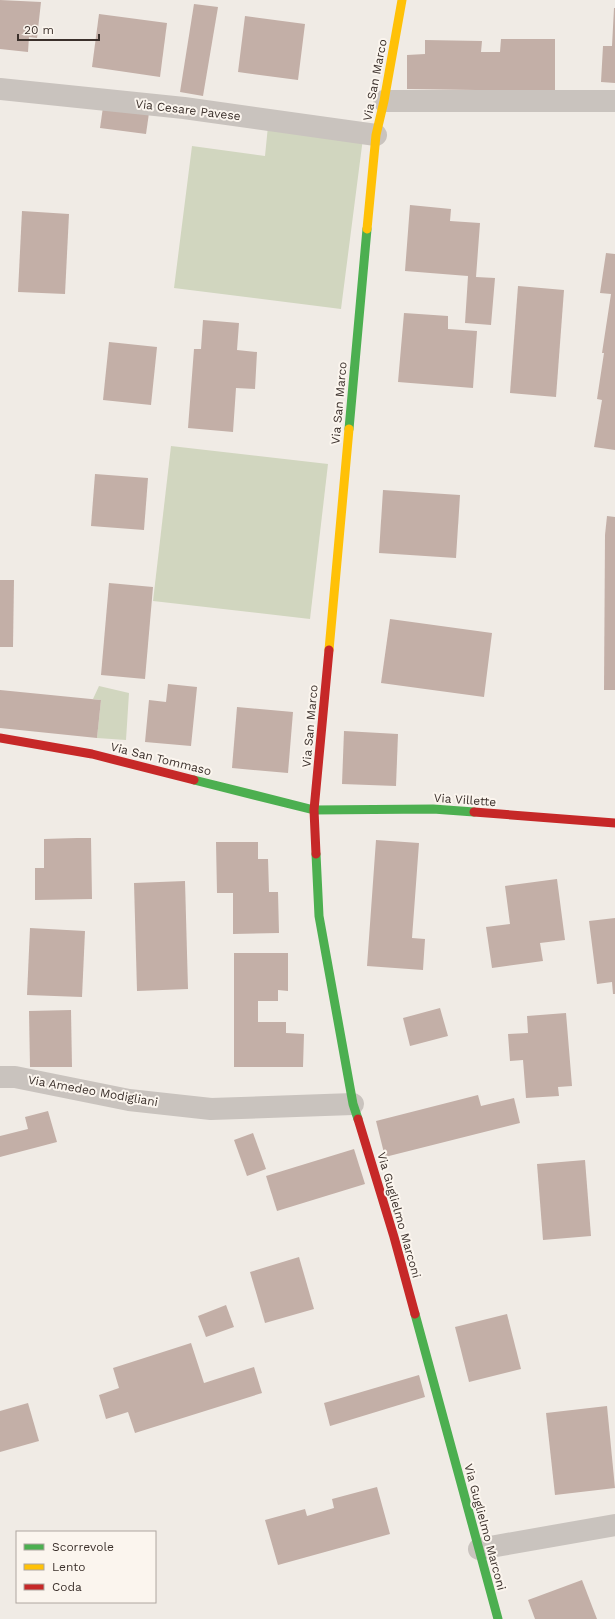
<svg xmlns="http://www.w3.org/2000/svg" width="615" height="1619" font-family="'Work Sans',sans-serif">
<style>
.green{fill:#d1d6bf}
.building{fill:#c3afa7}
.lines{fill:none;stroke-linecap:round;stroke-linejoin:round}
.street{stroke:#c9c3be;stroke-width:22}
.fast{stroke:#4caf50;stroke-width:9}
.slow{stroke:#ffc107;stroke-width:9}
.jam{stroke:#c62828;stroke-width:9}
.labels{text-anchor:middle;stroke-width:4;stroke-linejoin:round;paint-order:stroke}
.street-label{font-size:12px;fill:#3b302b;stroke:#fbf5ee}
</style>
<rect width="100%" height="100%" fill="#f0ebe5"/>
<!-- green -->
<g class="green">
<path d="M268 126 363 138 341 309 174 288 192 146 265 156Z"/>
<path d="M171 446 328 464 310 619 153 601Z"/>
<path d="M99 686 129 693 126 740 97 738 101 700 93 699Z"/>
</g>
<!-- building -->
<g class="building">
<path d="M0 0 41 2 37 38 29 37 28 52 0 49Z"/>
<path d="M194 4 218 7 203 96 180 92Z"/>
<path d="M614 8H615V83L601 82 603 46H612Z"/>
<path d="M99 14 167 23 160 77 92 67Z"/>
<path d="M245 16 305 24 298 80 238 72Z"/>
<path d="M501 39H555V91L407 89V55L425 54V40L482 41 481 52H500Z"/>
<path d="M103 107 149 113 146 134 100 128Z"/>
<path d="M410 205 451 209 450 221 480 223 476 277 495 278 491 325 465 323 468 276 405 271Z"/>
<path d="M22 211 69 214 65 294 18 292Z"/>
<path d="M606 253 615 254V450L594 447 602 400 597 399 604 353H602L611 294 600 293Z"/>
<path d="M518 286 564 290 556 397 510 393Z"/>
<path d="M404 313 448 316V329L477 331 473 388 398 382Z"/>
<path d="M203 320 239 323 237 350 257 352 255 389 236 388 233 432 188 428 194 349H201Z"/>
<path d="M109 342 157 347 151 405 103 400Z"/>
<path d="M95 474 148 478 144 530 91 526Z"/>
<path d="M383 490 460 495 456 558 379 553Z"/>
<path d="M607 516 615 517V690H604L605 535Z"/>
<path d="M0 580H14L13 647H0Z"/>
<path d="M109 583 153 587 145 679 101 675Z"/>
<path d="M390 619 492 633 484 697 381 683Z"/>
<path d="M168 684 197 687 191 746 145 742 149 700 166 702Z"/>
<path d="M0 690 101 700 97 738 0 728Z"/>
<path d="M237 707 293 712 288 773 232 768Z"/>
<path d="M344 731 398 734 396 786 342 784Z"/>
<path d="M77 838H91L92 899 35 900V868H44V839Z"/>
<path d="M376 840 419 843 412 938 425 939 423 970 367 966Z"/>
<path d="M216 842H258V859H268L269 892H278L279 933 233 934V893H217Z"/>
<path d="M557 879 565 940 540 943 543 961 492 968 486 927 510 924 505 886Z"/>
<path d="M185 881 188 989 137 991 134 883Z"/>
<path d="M615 918V994H613L612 982 597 984 589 921Z"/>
<path d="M30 928 85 931 82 997 27 995Z"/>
<path d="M234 953H288V991L278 990V1001H258V1022H286V1033L304 1034 303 1067H234Z"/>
<path d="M440 1008 448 1036 410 1046 403 1018Z"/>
<path d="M71 1010 72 1067H30L29 1011Z"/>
<path d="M566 1013 572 1086 558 1087 559 1096 526 1098 523 1060 510 1061 508 1034 528 1033 527 1016Z"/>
<path d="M478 1095 481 1106 514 1098 520 1123 385 1157 376 1121Z"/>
<path d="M48 1111 57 1142 0 1157V1136L28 1129 25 1117Z"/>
<path d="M253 1133 266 1169 247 1176 234 1140Z"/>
<path d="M354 1149 365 1184 277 1211 266 1176Z"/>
<path d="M585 1160 591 1236 543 1240 537 1164Z"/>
<path d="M299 1257 314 1309 265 1323 250 1272Z"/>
<path d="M226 1305 234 1327 206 1337 198 1316Z"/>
<path d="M507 1314 521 1369 469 1382 455 1327Z"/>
<path d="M191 1343 204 1383 254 1367 262 1393 135 1433 128 1412 106 1419 99 1395 119 1388 113 1368Z"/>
<path d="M419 1375 425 1397 330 1426 324 1403Z"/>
<path d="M28 1403 39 1441 0 1452V1411Z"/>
<path d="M607 1406 615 1488 555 1495 546 1413Z"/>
<path d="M377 1487 390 1534 278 1565 265 1520 305 1509 307 1516 334 1508 332 1499Z"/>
<path d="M582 1580 597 1619H535L528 1600Z"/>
</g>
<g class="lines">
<!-- street -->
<g class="street">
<path d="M0 89 184 108 376 135"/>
<path d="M384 101H615"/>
<path d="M0 1077H15L129 1100 211 1109 353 1104"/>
<path d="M479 1549 615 1525"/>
</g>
<!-- fast -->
<g class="fast">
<path d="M349 429 367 229"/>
<path d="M194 780 314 810 433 809 474 812"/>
<path d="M316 854 319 916 353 1104 358 1119"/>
<path d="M415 1314 498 1619"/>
</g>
<!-- slow -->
<g class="slow">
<path d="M367 229 376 135 384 101 402 0"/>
<path d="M329 650 349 429"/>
</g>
<!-- jam -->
<g class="jam">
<path d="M0 738 92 754 194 780"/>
<path d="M474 812 615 823"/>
<path d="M316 854 314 810 329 650"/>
<path d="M358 1119 394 1237 415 1314"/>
</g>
</g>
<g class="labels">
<!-- street labels -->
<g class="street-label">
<text transform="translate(375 80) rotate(-79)" y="4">Via San Marco</text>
<text transform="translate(188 110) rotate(7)" y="4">Via Cesare Pavese</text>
<text transform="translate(339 403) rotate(-85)" y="4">Via San Marco</text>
<text transform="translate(310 726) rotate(-85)" y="4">Via San Marco</text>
<text transform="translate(161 759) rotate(14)" y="4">Via San Tommaso</text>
<text transform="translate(465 800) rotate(4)" y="4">Via Villette</text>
<text transform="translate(93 1091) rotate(10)" y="4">Via Amedeo Modigliani</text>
<text transform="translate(399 1215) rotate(74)" y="4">Via Guglielmo Marconi</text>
<text transform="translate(485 1527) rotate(75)" y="4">Via Guglielmo Marconi</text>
</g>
</g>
<!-- legend -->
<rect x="16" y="1531" width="140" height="72" fill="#fbf5ee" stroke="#aea6a0"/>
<rect x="24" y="1544" width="20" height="6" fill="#4caf50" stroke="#aea6a0"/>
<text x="52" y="1551" font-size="12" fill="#3b302b">Scorrevole</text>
<rect x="24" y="1564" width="20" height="6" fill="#ffc107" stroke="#aea6a0"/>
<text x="52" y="1571" font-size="12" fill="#3b302b">Lento</text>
<rect x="24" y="1584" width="20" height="6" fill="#c62828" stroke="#aea6a0"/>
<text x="52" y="1591" font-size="12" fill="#3b302b">Coda</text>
<!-- scale -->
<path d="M18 34v6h81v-6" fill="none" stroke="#3b302b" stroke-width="2"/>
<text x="24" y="34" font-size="12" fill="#3b302b" stroke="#fbf5ee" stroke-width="3" paint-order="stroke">20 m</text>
</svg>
